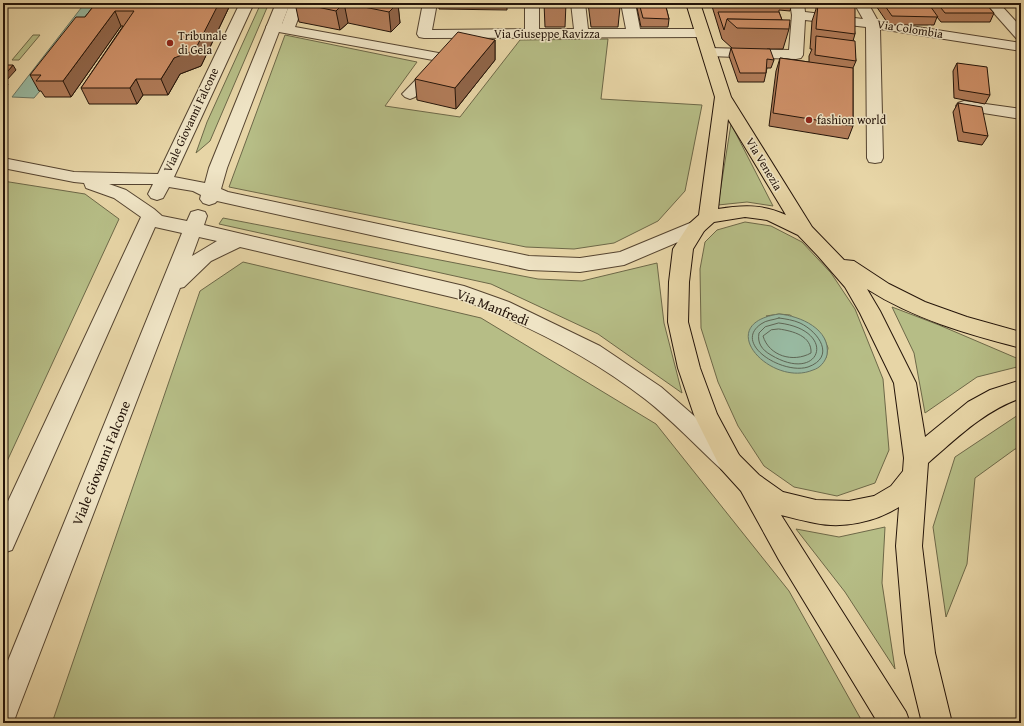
<svg xmlns="http://www.w3.org/2000/svg" width="1024" height="726" font-family="'Gentium Book Plus',serif">
<style>
.green{fill:#b6bd86;stroke:#6d6848;fill-rule:evenodd}
.water{fill:#98b9a1;stroke:#6a7764}
.lines{fill:none;stroke-linecap:round;stroke-linejoin:round}
.shore{stroke:#5e6655;stroke-width:1}
.minor-casing{stroke:#554430;stroke-width:2}
.tertiary-casing{stroke:#554430;stroke-width:2}
.primary-casing{stroke:#241409;stroke-width:2}
.minor{fill:#efe4c5;fill-rule:evenodd}
.tertiary{fill:#efe4c5;fill-rule:evenodd}
.primary{fill:#e7d5a6;fill-rule:evenodd}
.wall{fill:#b17c59;stroke:#241409}
.shaded-wall{fill:#906549;stroke:#241409}
.building{fill:#ce9068;stroke:#241409}
.poi-dot{fill:#8f2418;stroke:#efe4c5;stroke-width:1.5}
.labels{text-anchor:middle;stroke-width:3;stroke-linejoin:round;paint-order:stroke}
.far-street-label{font-size:12px;fill:#241409;stroke:#efe4c5}
.far-poi-label{font-size:12px;fill:#241409;stroke:#efe4c5;text-anchor:start}
.street-label{font-size:14px;fill:#241409;stroke:#efe4c5}
</style>
<rect width="100%" height="100%" fill="#e7d5a6"/>
<filter id="stains"><feTurbulence type="fractalNoise" baseFrequency=".005" numOctaves="4"/><feColorMatrix values="0 0 0 0 .2 0 0 0 0 .09 0 0 0 0 .02 0 0 0 .5 -.17"/></filter>
<radialGradient id="worn" r=".72"><stop offset=".6" stop-color="#630" stop-opacity="0"/><stop offset="1" stop-color="#630" stop-opacity=".3"/></radialGradient>
<!-- green -->
<g class="green">
<path d="M261 3H269L210 141 196 153 207 122Z"/>
<path d="M33 35H40L19 60H12Z"/>
<path d="M285 35 417 62 385 106 460 117 520 40 608 39 601 99 702 105 685 191 658 221 614 243 574 249 526 247 229 187Z"/>
<path d="M731 124 773 206 747 202 718 205Z"/>
<path d="M3 181 85 194 119 219 3 470Z"/>
<path d="M223 218 538 279 582 281 657 263 664 323 682 393 598 334 491 284 219 224Z"/>
<path d="M745 222 771 226 802 242 831 273 855 309 883 379 889 450 875 483 837 496 794 487 764 466 738 426 718 382 701 328 700 269 705 242 717 230ZM779 314 790 315 824 338 828 348 826 358 766 316Z"/>
<path d="M243 262 481 318 656 424 789 591 863 723H52L200 291Z"/>
<path d="M892 307 939 325 1021 360V366L977 377 925 413 914 353Z"/>
<path d="M1021 413V448L1015 449 975 478 967 564 946 617 933 527 955 457Z"/>
<path d="M885 527 882 583 895 669 845 592 796 529 839 537Z"/>
</g>
<!-- water -->
<g class="water">
<path d="M85 3H114L34 98 12 97Z"/>
<path d="M779 314C800 316 831 329 827 355 825 362 820 368 813 370 771 388 711 324 779 314Z"/>
</g>
<g class="lines">
<!-- shore -->
<g class="shore">
<path d="M779 318C786 319 793 320 800 323 819 332 836 357 808 367 783 375 732 344 761 324 766 320 774 320 779 318Z"/>
<path d="M779 323C839 330 821 385 771 355 762 350 757 343 759 333L765 327Z"/>
<path d="M779 329C793 331 812 336 811 353 793 363 769 356 763 336L771 330Z"/>
</g>
<!-- minor casing -->
<g class="minor-casing">
<g id="minor">
<path d="M290 3H304L295 27 444 54 449 55 451 58 449 61 444 62 268 30 266 27 268 24 273 23 282 24Z"/>
<path d="M423 3H437L432 30 525 29V3H539V29H574L571 3H585L588 29H626L621 3H635L640 29H702L707 30 709 33 707 36 702 37 424 38 419 37 417 34Z"/>
<path d="M790 3H804L805 12 863 19 854 3H868L878 21 1021 43V51L880 29 883 158 881 162 875 163 869 162 867 158 866 27 805 20 803 55 801 58 796 59 709 56 704 55 702 52 704 49 709 48 789 50 792 15Z"/>
<path d="M985 3H999L1021 27V39L1016 38Z"/>
<path d="M437 62 442 63 444 66 442 69 415 97 410 99 405 97 402 94 405 91 432 63Z"/>
<path d="M964 101 1021 109V119L958 109 956 106 958 103Z"/>
</g>
</g>
<!-- tertiary casing -->
<g class="tertiary-casing">
<path id="tertiary" d="M240 3H254L174 177 205 183 209 168 276 3H290L227 168 221 189 228 192 529 256 580 258 620 252 690 223 697 221 704 223 706 227 704 231 624 265 580 272 529 270 217 201 215 203 209 205 203 203 200 199 201 195 193 191 169 187 163 198 157 200 151 198 148 194 153 184H109L126 190 154 209 162 216 187 221 191 212 198 210 205 212 207 216 204 225 464 286 509 302 600 346 661 387 739 455 742 462 739 469 730 473 721 469C696 446 672 420 645 399 591 357 524 323 460 299L240 247 211 261 184 287 180 288 18 710 14 721 3 723V673L182 233 155 227 12 550 3 553V512L141 217 114 198 86 188 84 183 74 182 3 168V158L74 172 158 174ZM199 237 217 241 192 256Z"/>
</g>
<!-- primary casing -->
<g class="primary-casing">
<path id="primary" d="M686 3H700L731 97 812 227 844 260 854 261 889 284 925 302 967 317 1021 332V348C967 334 914 319 867 289L880 311 916 383 925 437 968 402 990 390 1021 380V398C984 411 957 438 928 463L922 546 935 653 952 723H922L905 653 896 546 899 507C875 522 843 529 815 523 804 521 793 518 781 515L906 712 910 723H878L779 560 741 491 721 469 694 415 678 368 668 322 669 282 673 249 690 223 699 215 715 97ZM728 119 786 215C763 204 742 205 718 209ZM745 217 767 220 798 235 818 256 845 287 860 313 894 383 904 458 903 471 891 486 874 496 849 501 816 500 783 492 759 475 739 455 717 414 700 368 688 322 689 282 693 249 704 231 714 222Z"/>
</g>
<!-- minor -->
<use href="#minor" class="minor"/>
<!-- tertiary -->
<use href="#tertiary" class="tertiary"/>
<!-- primary -->
<use href="#primary" class="primary"/>
</g>
<!-- wall -->
<g class="wall">
<path d="M96 3H231L201 66 180 74 168 95H143L137 104H89L81 88 123 26H121L71 97H45L41 91H39L30 75 85 17Z"/>
<path d="M295 3H406V6H398L400 23 391 32 348 23 340 30 299 22Z"/>
<path d="M439 3H507V10L439 9Z"/>
<path d="M544 3H566L565 27H545Z"/>
<path d="M588 3H619L620 7 618 27H591Z"/>
<path d="M636 3H665L669 19 668 27H641Z"/>
<path d="M711 3H791V7L790 11 779 10V12L782 20 789 29 783 49H767L774 60 771 68H767L766 73 764 82H738L729 56 731 48H732L722 39Z"/>
<path d="M815 3H836L845 4 844 3H857L856 5H851L855 34 853 41 856 61 853 68V126L848 139 769 126 776 71 780 58 809 62V56L812 49H810L812 21 816 9Z"/>
<path d="M874 3H985L994 13 990 22H941L937 17 934 25H889Z"/>
<path d="M495 40V60L456 109 417 100 415 79Z"/>
<path d="M957 63 990 95 985 104 954 98 953 71Z"/>
<path d="M958 103 988 136 982 145 958 141 953 112Z"/>
</g>
<!-- shaded-wall -->
<g class="shaded-wall">
<path d="M219 3H231L201 66 180 74 168 95 161 79 174 58Z"/>
<path d="M344 3 348 23 340 30 336 11Z"/>
<path d="M398 3 400 23 391 32 389 12Z"/>
<path d="M115 11 121 26 71 97 63 81Z"/>
<path d="M495 40V60L456 109 455 88Z"/>
<path d="M13 65 16 70 6 81 8 85 4 89 3 88V77Z"/>
<path d="M136 79 143 95 137 104 130 88Z"/>
</g>
<!-- building -->
<g class="building">
<path d="M96 3H219L195 50 174 58 161 79H136L130 88H81L134 11H115L63 81H36L41 75H30L76 17H85Z"/>
<path d="M298 3H398L389 12 344 3 336 11Z"/>
<rect x="546" y="3" width="20" height="4"/>
<path d="M592 3H619L620 7H592Z"/>
<path d="M639 3H665L669 19 643 18Z"/>
<path d="M782 3H791V7L781 6Z"/>
<path d="M818 3H833L855 6V34L816 29Z"/>
<path d="M883 3H928L938 17 892 16Z"/>
<path d="M937 3H985L994 13H945Z"/>
<path d="M718 12H779L782 20 727 19 724 30Z"/>
<path d="M727 19 790 20 789 29 737 28Z"/>
<path d="M458 32 495 40 455 88 415 79Z"/>
<path d="M816 36 855 41 856 61 815 55Z"/>
<path d="M731 48 770 49 774 60 767 59 766 73H740Z"/>
<path d="M780 58 853 68V126L773 113Z"/>
<path d="M957 63 987 67 990 95 959 90Z"/>
<path d="M3 65H13L3 77Z"/>
<path d="M958 103 982 107 988 136 963 132Z"/>
</g>
<!-- markers -->
<g class="poi-dot">
<circle cx="170" cy="43" r="4"/>
<circle cx="809" cy="120" r="4"/>
</g>
<g class="labels">
<!-- far-street labels -->
<g class="far-street-label">
<text transform="translate(910 29) rotate(9)" y="4">Via Colombia</text>
<text x="547" y="38">Via Giuseppe Ravizza</text>
<text transform="translate(191 120) rotate(-65)" y="4">Viale Giovanni Falcone</text>
<text transform="translate(764 164) rotate(59)" y="4">Via Venezia</text>
</g>
<!-- far-poi labels -->
<g class="far-poi-label">
<text x="178" y="40">Tribunale<tspan x="178" dy="14">di Gela</tspan></text>
<text x="817" y="124">fashion world</text>
</g>
<!-- street labels -->
<g class="street-label">
<text transform="translate(493 307) rotate(22)" y="5">Via Manfredi</text>
<text transform="translate(101 463) rotate(-68)" y="5">Viale Giovanni Falcone</text>
</g>
</g>
<!-- margin -->
<rect width="1024" height="726" fill="none" stroke="#e7d5a6" stroke-width="16"/>
<rect x="4" y="4" width="1016" height="718" fill="none" stroke="#241409" stroke-width="2"/>
<rect x="8" y="8" width="1008" height="710" fill="none" stroke="#241409"/>
<rect width="100%" height="100%" filter="url(#stains)"/>
<rect width="100%" height="100%" fill="url(#worn)"/>
</svg>
